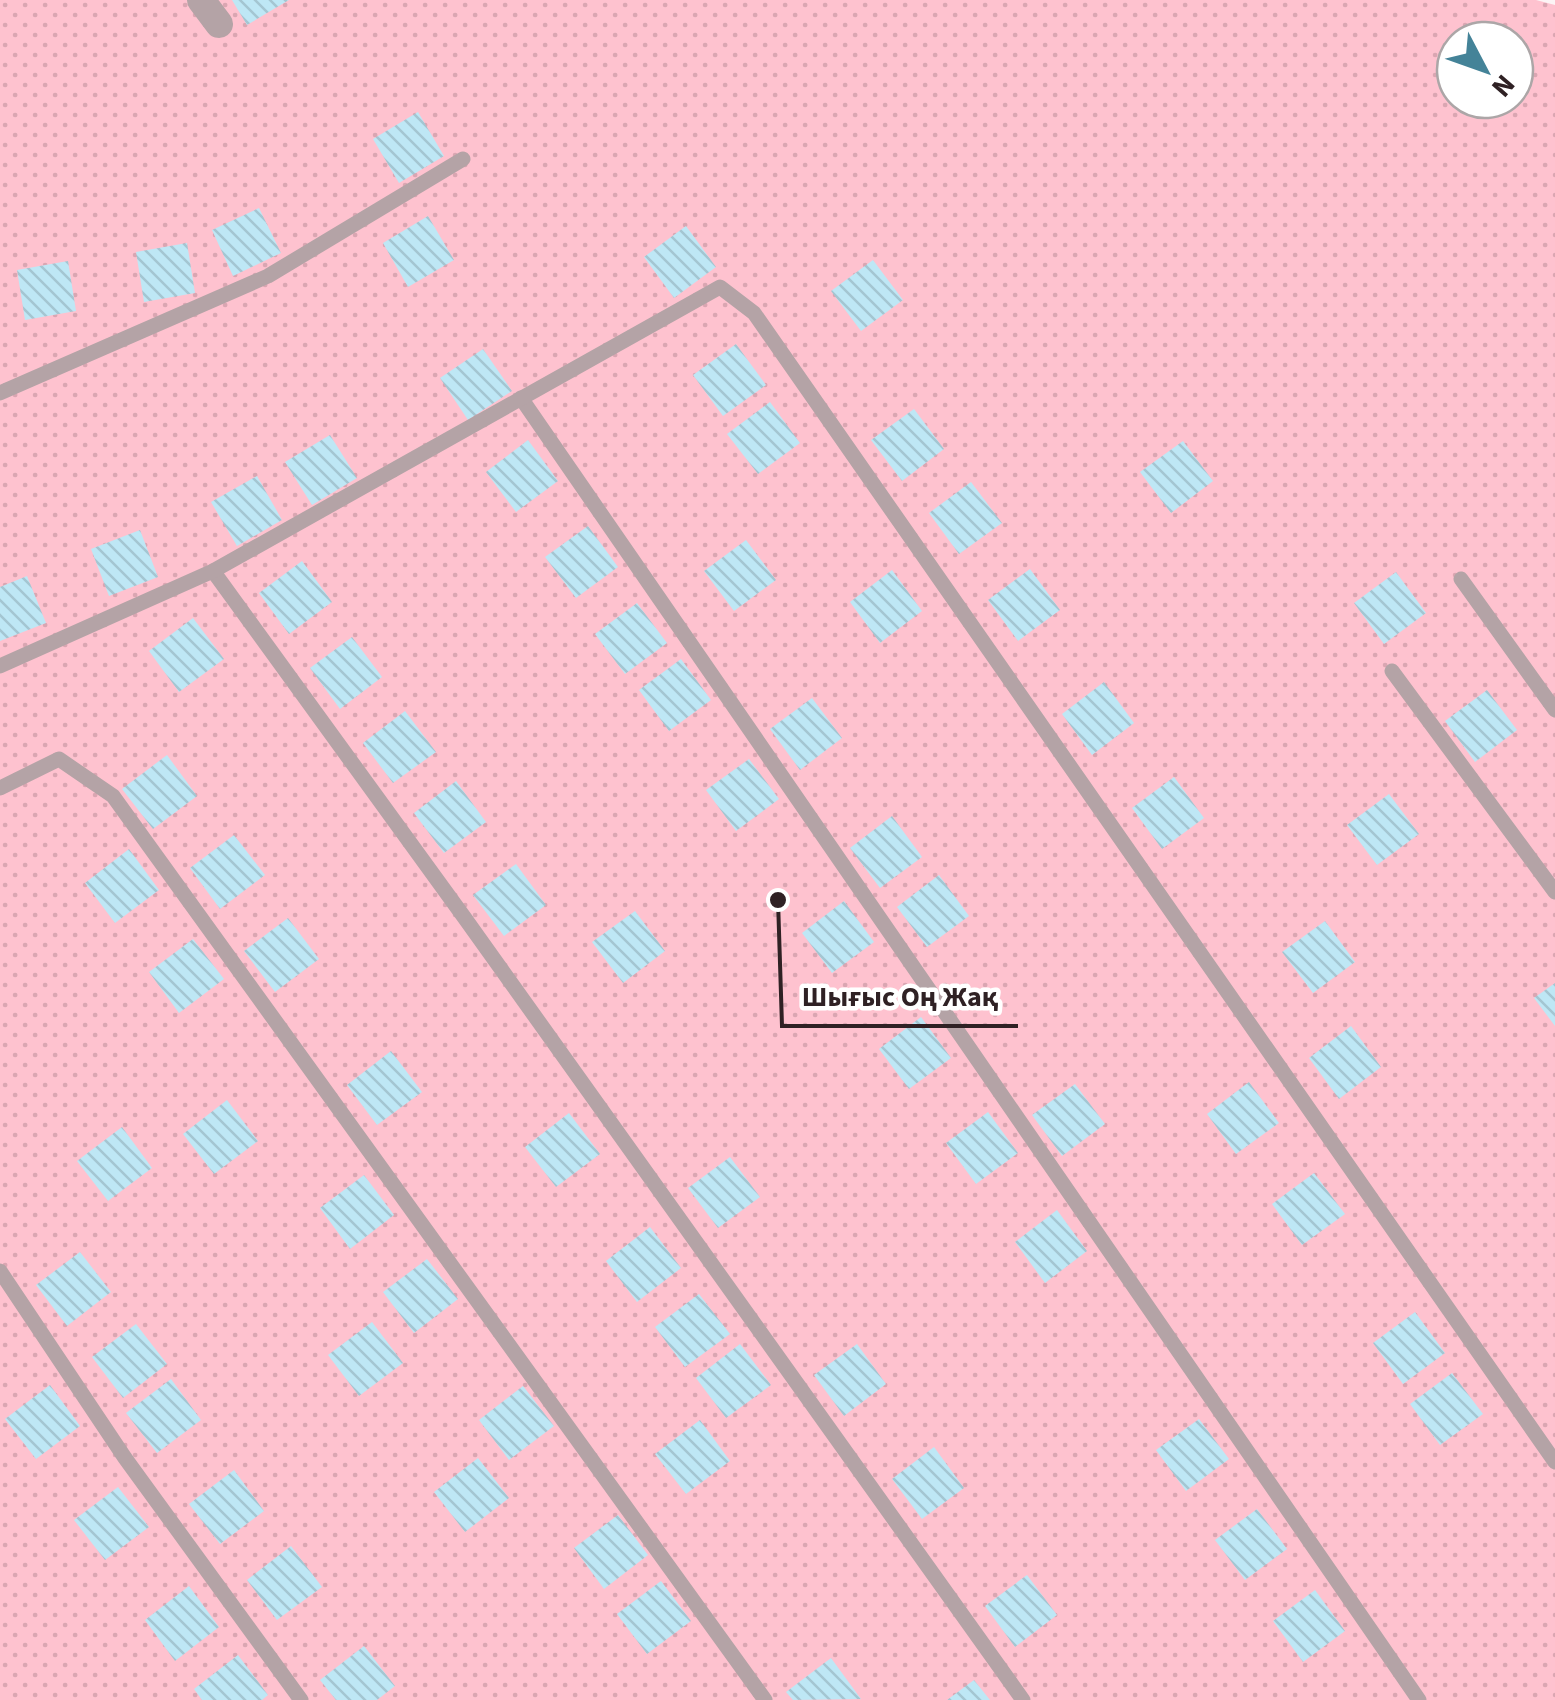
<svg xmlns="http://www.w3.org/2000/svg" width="1555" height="1700" font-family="'Source Sans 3',sans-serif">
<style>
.grass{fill:url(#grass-dots);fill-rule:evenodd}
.building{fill:url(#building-back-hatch)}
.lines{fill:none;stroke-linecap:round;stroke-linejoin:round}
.service{stroke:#b4a3a6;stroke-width:15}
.minor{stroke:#b4a3a6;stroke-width:28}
.leader{fill:none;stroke:#2f2124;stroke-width:4}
.callout-dot{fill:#2f2124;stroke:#fff;stroke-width:4}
.callout-label{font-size:28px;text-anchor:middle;font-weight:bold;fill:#2f2124;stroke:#fff;stroke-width:9;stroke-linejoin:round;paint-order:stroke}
</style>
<defs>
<pattern id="grass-dots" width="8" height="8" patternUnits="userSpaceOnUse" patternTransform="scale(2.5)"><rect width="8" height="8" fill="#fec2cf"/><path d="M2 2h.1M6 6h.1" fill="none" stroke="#daa6b2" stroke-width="1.8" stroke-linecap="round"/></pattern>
<pattern id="building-back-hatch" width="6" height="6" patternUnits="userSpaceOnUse" patternTransform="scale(2.5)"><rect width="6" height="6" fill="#bee7f5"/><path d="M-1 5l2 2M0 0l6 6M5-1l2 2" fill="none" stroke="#a4c6d2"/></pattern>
</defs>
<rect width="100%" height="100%" fill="#fcf4f5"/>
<!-- grass -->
<path class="grass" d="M0 0H1536L1555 5V1700H0ZM1455 40H1515V100H1455Z"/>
<!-- building -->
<g class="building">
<path d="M232 0H289L247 25Z"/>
<path d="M418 112 444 156 399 183 373 139Z"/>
<path d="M259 208 281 253 233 276 212 230Z"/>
<path d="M428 216 454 260 408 287 383 243Z"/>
<path d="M686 226 716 267 674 298 644 257Z"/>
<path d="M187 243 195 293 144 302 136 252Z"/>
<path d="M873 260 903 300 861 331 831 291Z"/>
<path d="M68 261 76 311 25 320 17 270Z"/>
<path d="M736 344 766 385 723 416 693 375Z"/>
<path d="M483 349 512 391 468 420 440 378Z"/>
<path d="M770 402 800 443 758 474 727 434Z"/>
<path d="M914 409 944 449 902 481 871 440Z"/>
<path d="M330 435 357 478 312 505 285 462Z"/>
<path d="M528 440 558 481 516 512 486 472Z"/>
<path d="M1183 441 1213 481 1171 513 1140 472Z"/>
<path d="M257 476 282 520 237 546 211 502Z"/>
<path d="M971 482 1002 523 959 554 929 513Z"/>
<path d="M588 526 618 567 576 598 545 557Z"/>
<path d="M140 530 158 577 109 596 91 549Z"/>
<path d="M746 540 776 580 734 611 704 571Z"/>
<path d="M302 561 332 602 289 634 259 593Z"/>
<path d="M1030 569 1060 610 1018 641 988 600Z"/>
<path d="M892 570 922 611 880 643 850 602Z"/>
<path d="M1396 572 1426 613 1384 644 1354 603Z"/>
<path d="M27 576 46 623 0 641V587Z"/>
<path d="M637 603 667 643 625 674 595 634Z"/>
<path d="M193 618 224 659 179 692 149 651Z"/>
<path d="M352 637 382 677 340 709 310 668Z"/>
<path d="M681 659 711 700 669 731 639 690Z"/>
<path d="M1104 682 1134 723 1092 755 1062 714Z"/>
<path d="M1487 690 1517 730 1475 762 1445 721Z"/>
<path d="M812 698 842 738 800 770 770 729Z"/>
<path d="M405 711 436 752 393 783 363 743Z"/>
<path d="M167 755 197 796 153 829 122 789Z"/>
<path d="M749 759 779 799 736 831 706 790Z"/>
<path d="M1174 777 1204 818 1162 849 1132 808Z"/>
<path d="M456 781 486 822 444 853 414 813Z"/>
<path d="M1389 794 1419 834 1377 865 1347 825Z"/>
<path d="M892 816 922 857 880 888 850 848Z"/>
<path d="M234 835 265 875 220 909 190 868Z"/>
<path d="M129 849 159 890 115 923 85 883Z"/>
<path d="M516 864 546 905 504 936 473 895Z"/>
<path d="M939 875 969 916 927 947 897 907Z"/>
<path d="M844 901 874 942 832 973 802 933Z"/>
<path d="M635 911 665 951 623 983 592 942Z"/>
<path d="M288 918 319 959 275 992 244 951Z"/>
<path d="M1325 921 1355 962 1313 993 1282 952Z"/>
<path d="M193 939 224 979 179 1013 149 972Z"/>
<path d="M1555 983V1026L1534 998Z"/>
<path d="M921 1017 951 1058 909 1089 879 1049Z"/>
<path d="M1351 1026 1381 1067 1339 1099 1309 1058Z"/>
<path d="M391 1051 422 1092 377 1125 347 1085Z"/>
<path d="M1249 1082 1279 1123 1236 1154 1207 1114Z"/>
<path d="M1075 1084 1105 1124 1062 1156 1032 1115Z"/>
<path d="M227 1100 258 1141 214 1174 183 1134Z"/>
<path d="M988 1112 1018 1153 976 1184 946 1143Z"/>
<path d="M569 1113 600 1154 556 1187 525 1147Z"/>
<path d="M122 1127 152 1168 108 1201 77 1161Z"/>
<path d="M730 1157 760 1197 718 1228 688 1188Z"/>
<path d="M1314 1173 1345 1214 1302 1245 1272 1204Z"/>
<path d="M364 1175 394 1215 350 1249 320 1208Z"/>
<path d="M1057 1210 1087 1251 1045 1283 1015 1242Z"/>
<path d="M650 1227 681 1268 637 1302 606 1261Z"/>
<path d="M80 1252 111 1292 67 1326 36 1285Z"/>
<path d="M427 1259 458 1299 414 1333 383 1292Z"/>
<path d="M699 1294 730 1334 685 1367 655 1327Z"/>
<path d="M1415 1312 1445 1353 1403 1384 1373 1343Z"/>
<path d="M372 1322 403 1363 359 1396 328 1355Z"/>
<path d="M136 1324 167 1364 123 1398 92 1357Z"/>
<path d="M740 1344 771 1385 726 1418 696 1378Z"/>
<path d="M857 1344 886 1384 844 1416 814 1375Z"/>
<path d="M1452 1373 1483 1414 1440 1445 1410 1404Z"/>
<path d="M171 1379 201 1420 157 1453 126 1413Z"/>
<path d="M50 1385 80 1426 36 1459 5 1419Z"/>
<path d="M523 1386 554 1426 509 1460 479 1420Z"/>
<path d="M1199 1419 1229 1459 1186 1491 1156 1450Z"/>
<path d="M700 1420 730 1461 686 1494 655 1454Z"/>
<path d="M934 1447 964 1488 922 1519 892 1479Z"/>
<path d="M478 1458 509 1498 465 1532 434 1492Z"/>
<path d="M234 1470 264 1511 220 1544 189 1504Z"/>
<path d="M118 1487 149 1527 105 1560 74 1520Z"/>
<path d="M1257 1509 1287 1549 1245 1580 1215 1540Z"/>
<path d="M618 1515 648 1555 604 1589 574 1548Z"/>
<path d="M291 1546 322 1587 277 1620 247 1580Z"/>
<path d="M1027 1575 1057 1615 1015 1647 985 1606Z"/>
<path d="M661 1581 691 1621 647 1654 617 1614Z"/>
<path d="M189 1586 219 1627 175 1661 145 1620Z"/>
<path d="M1315 1590 1345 1631 1303 1662 1273 1621Z"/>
<path d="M364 1646 395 1686 377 1700H336L320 1680Z"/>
<path d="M238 1655 268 1695 262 1700H202L194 1689Z"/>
<path d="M831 1658 861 1699 793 1700 786 1692Z"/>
<path d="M974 1680 990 1700H947Z"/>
</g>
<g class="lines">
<!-- service -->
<g class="service">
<path d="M0 393 268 276 463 159"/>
<path d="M521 398 1419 1700"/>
<path d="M213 571 464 917 1023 1700"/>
<path d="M1461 579 1555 710"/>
<path d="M0 666 213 571 720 287 754 313 1555 1462"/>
<path d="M1392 671 1555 892"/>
<path d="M0 788 59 759 113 796 765 1700"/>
<path d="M0 1271 125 1458 301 1700"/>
</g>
<!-- minor -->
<path class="minor" d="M201 0 219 24"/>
</g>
<!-- callouts -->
<path class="leader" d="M778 900L782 1026H1018"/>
<circle class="callout-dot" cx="778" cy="900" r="10"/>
<g class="callout-label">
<text x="900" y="1006">Шығыс Оң Жақ</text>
</g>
<!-- north arrow -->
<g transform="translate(1485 70) rotate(131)"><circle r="48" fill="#ffffff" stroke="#aca6a7" stroke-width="2.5"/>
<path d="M0-8L18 38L0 25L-18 38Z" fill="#448398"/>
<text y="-15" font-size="28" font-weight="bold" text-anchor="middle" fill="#2f2124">N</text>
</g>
</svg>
